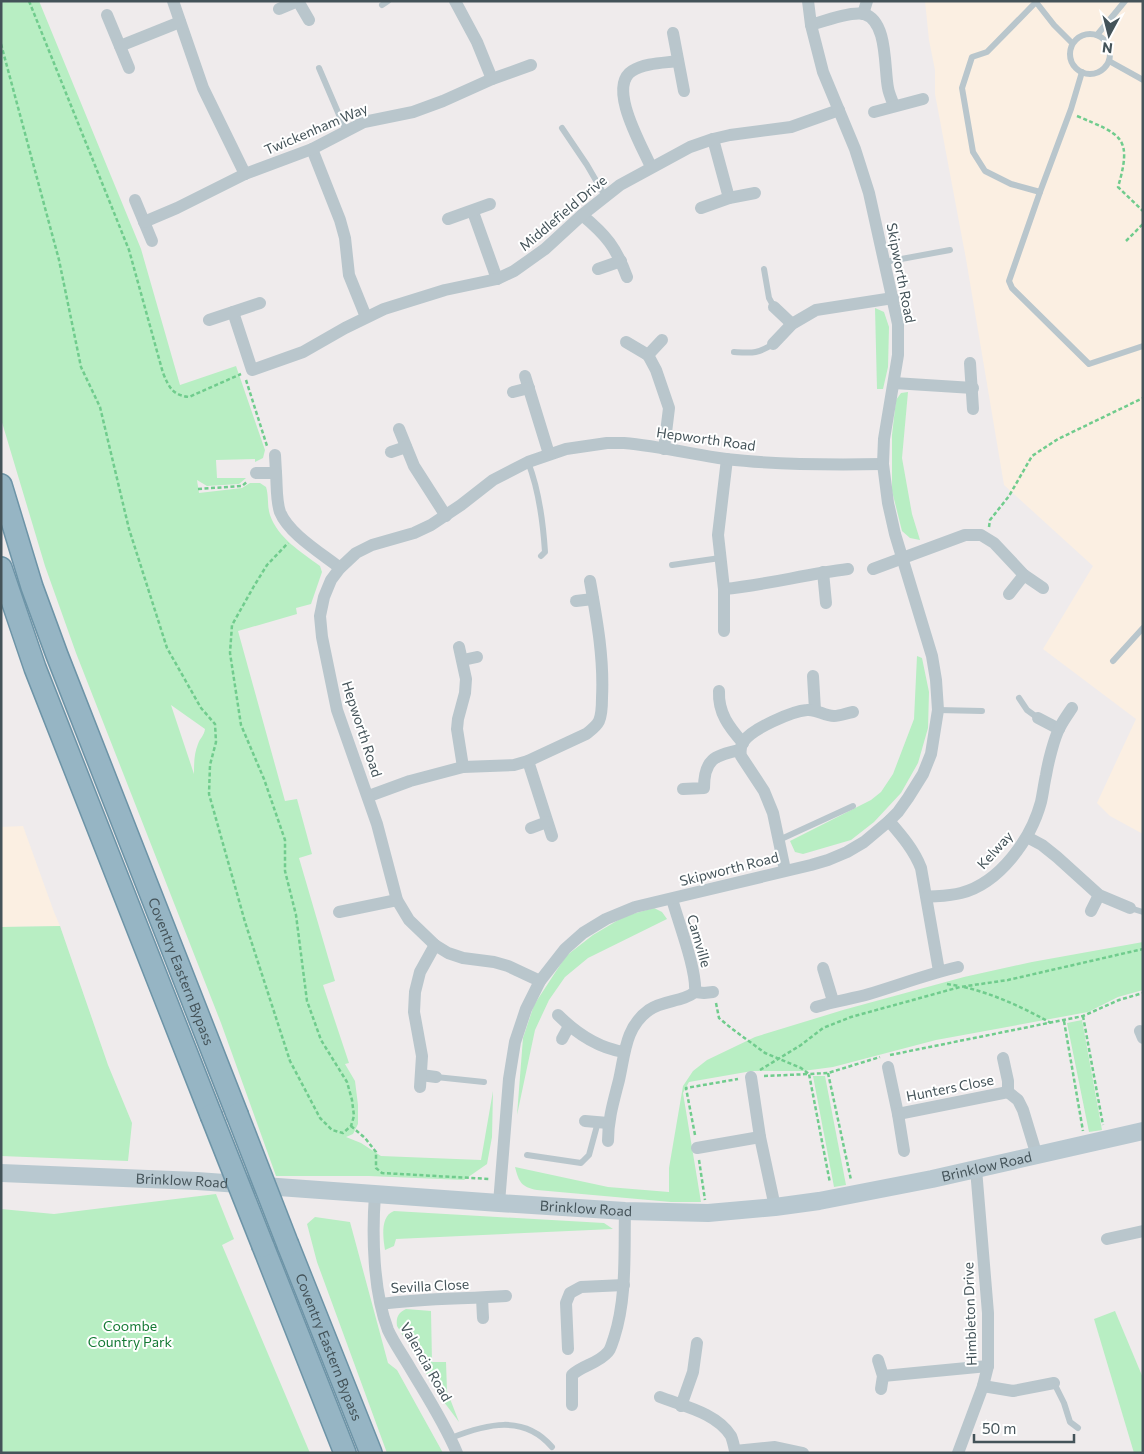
<svg xmlns="http://www.w3.org/2000/svg" width="1144" height="1454" font-family="Commissioner,sans-serif">
<style>
.commercial{fill:#fbefe2}
.green{fill:#b8eec3;fill-rule:evenodd}
.lines{fill:none;stroke-linecap:round;stroke-linejoin:round}
.trunk-casing{stroke:#6d94a7;stroke-width:24}
.path{stroke:#70cc8d;stroke-width:2.5;stroke-dasharray:4 2.5;stroke-linecap:butt}
.service{stroke:#b9c6cc;stroke-width:6}
.minor{stroke:#b9c6cc;stroke-width:12}
.secondary{stroke:#b8c8d0;stroke-width:18}
.trunk{stroke:#96b5c4;stroke-width:21}
.trunk-bridge-casing{stroke:#6d94a7;stroke-width:24;stroke-linecap:butt}
.trunk-bridge{stroke:#96b5c4;stroke-width:21}
.labels{text-anchor:middle;stroke-width:4;stroke-linejoin:round;paint-order:stroke}
.street-label{font-size:14px;fill:#445359;stroke:#fff}
.park-label{font-size:14px;fill:#157a35;stroke:#fff}
</style>
<rect width="100%" height="100%" fill="#efebec"/>
<!-- commercial -->
<g class="commercial">
<path d="M925 1H1143V834L1110 816 1097 803 1136 719 1043 649 1093 566 1004 485 966 259 935 94V70L929 40Z"/>
<path d="M23 826 54 912 60 926 1 927V827Z"/>
</g>
<!-- green -->
<g class="green">
<path d="M1 1H39L141 249 180 385 236 366 265 450 263 458 255 462V459L216 460 217 478H246L239 484 207 486 197 480 199 493 242 488 250 483H260L266 487C269 496 267 506 270 515 278 538 301 552 320 566L322 572 311 604 296 608 297 614 238 631 285 801 297 799 312 854 299 858 335 981 323 985 349 1063 345 1064 355 1081 358 1105V1124L353 1134 346 1137 361 1143 381 1156 481 1160 493 1091 492 1137 487 1164 464 1180 369 1176H276L221 1023 76 653 45 566 1 419ZM171 705 205 729C204 736 200 738 198 744 194 754 194 763 194 774Z"/>
<path d="M875 308 884 312 889 327 888 367 883 389H877Z"/>
<path d="M908 392 902 458 912 514 920 540 910 538 902 531 892 491V435L896 400 901 393Z"/>
<path d="M917 656 922 658 929 692 928 728 918 763 901 793 874 822 851 840 803 854 795 852 790 841 871 800 881 792 893 774 914 719Z"/>
<path d="M654 908 662 912 667 919 588 958 565 977 549 1000 535 1030 517 1115 523 1038 534 1005 566 956 593 935 625 916Z"/>
<path d="M60 926 108 1065 132 1123 128 1161 1 1156V927Z"/>
<path d="M1143 942V990L1118 997 1088 1012 936 1040 833 1067 803 1071H752L689 1082 683 1093 701 1202H671L537 1190C521 1187 519 1182 515 1167L608 1187 669 1192V1168L683 1086 693 1071 707 1060 755 1037 843 1010 964 977 1032 962Z"/>
<path d="M1082 1020 1102 1130 1089 1132 1067 1023Z"/>
<path d="M813 1076H825L846 1185 834 1187Z"/>
<path d="M216 1194 234 1239 222 1245 310 1453H1V1209L54 1214Z"/>
<path d="M394 1211 604 1223 613 1229 396 1239 394 1246 385 1250C383 1238 380 1216 394 1211Z"/>
<path d="M315 1217 350 1222 388 1363 397 1370 443 1453H387L317 1262 307 1224Z"/>
<path d="M406 1309 431 1311 432 1362H446L447 1391 459 1422 444 1402 397 1326C396 1317 398 1313 406 1309Z"/>
<path d="M1115 1311 1143 1378V1453H1134L1094 1319Z"/>
</g>
<g class="lines">
<!-- trunk casing -->
<g class="trunk-casing">
<g id="trunk">
<path id="s2" d="M1 485 32 587 57 655 237 1114"/>
<path d="M1 568 35 668 211 1115"/>
<path id="s3" d="M288 1245 371 1453"/>
<path d="M263 1246 345 1453"/>
</g>
</g>
<!-- path -->
<g class="path">
<path d="M29 1 129 250 163 373C169 387 172 395 189 397L241 374"/>
<path d="M1 44 59 260 81 367 100 407 129 529 167 648 201 708 215 724 216 742 210 765 209 794 245 922 290 1061 320 1118 332 1130 343 1133 351 1126 354 1116 352 1100 347 1082 321 1040 307 1001 296 915 285 871V840L264 779 241 725 230 653 232 625 254 586 267 565 288 543"/>
<path d="M1077 116C1121 135 1133 136 1118 187L1143 211"/>
<path d="M1126 241 1143 224"/>
<path d="M246 380 267 446"/>
<path d="M198 489 242 486 248 481"/>
<path d="M989 527 990 520 1009 496 1032 456 1058 439 1143 398"/>
<path d="M947 984 959 986"/>
<path d="M964 987C994 994 1024 1008 1051 1023"/>
<path d="M716 1003 719 1018 731 1028 765 1053 801 1068 809 1074 828 1073 880 1057"/>
<path d="M1083 1016 1103 1125"/>
<path d="M1064 1021 1083 1131"/>
<path d="M890 1055 1083 1016 1119 1000 1143 993"/>
<path d="M760 1070 801 1045 823 1028 851 1017 960 987 1008 980 1143 949"/>
<path d="M828 1073 851 1180"/>
<path d="M764 1076 809 1074 830 1183"/>
<path d="M351 1126 365 1138 376 1152V1168L382 1173 490 1179"/>
<path d="M695 1135 686 1088 738 1079"/>
<path d="M699 1160 705 1200"/>
</g>
<!-- service -->
<g class="service">
<path d="M1037 1 987 52 972 57 962 88 973 152 985 171 1011 184 1040 192"/>
<path d="M1036 2 1054 25 1072 43"/>
<path d="M382 5 388 1"/>
<circle cx="1090" cy="54" r="20"/>
<path d="M1097 35 1125 1"/>
<path d="M1109 61 1143 80"/>
<path d="M319 68 346 131"/>
<path d="M1082 72 1071 109 1040 192 1009 281 1012 288 1089 364 1143 346"/>
<path d="M562 128 587 165 605 196"/>
<path d="M885 262 950 250"/>
<path d="M764 269 769 298 774 307"/>
<path d="M734 352C752 353 758 354 773 344"/>
<path d="M528 462C539 490 543 521 545 552L541 556"/>
<path d="M672 565 720 558"/>
<path d="M1113 661 1143 628"/>
<path d="M1019 698 1027 710 1038 718"/>
<path d="M938 710 982 711"/>
<path d="M779 840 853 806"/>
<path d="M1130 908 1143 912"/>
<path d="M436 1077 484 1082"/>
<path d="M527 1155 581 1163 589 1155 598 1122"/>
<path d="M1054 1383 1064 1403 1070 1422 1078 1428"/>
<path d="M451 1438C486 1424 524 1414 552 1447"/>
</g>
<!-- minor -->
<g class="minor">
<path d="M173 1 203 88 245 174"/>
<path d="M298 1 309 20"/>
<path d="M455 1 477 42 492 79"/>
<path d="M279 9 298 1"/>
<path d="M863 14 867 1"/>
<path d="M107 15 129 68"/>
<path d="M811 25C824 21 851 11 864 14 888 21 884 68 888 88 889 94 892 100 894 106"/>
<path d="M673 33 684 91"/>
<path d="M120 46 180 22"/>
<path d="M874 112 923 99"/>
<path d="M713 139 729 198"/>
<path d="M312 149 340 220 345 238 349 275 366 317"/>
<path d="M651 167C642 146 607 87 632 71 645 63 663 63 678 61"/>
<path d="M135 200 152 241"/>
<path d="M701 208 729 198 755 193"/>
<path d="M473 212 497 279"/>
<path d="M582 215C606 235 616 247 627 277"/>
<path d="M448 219 490 204"/>
<path d="M144 222 177 208 245 174 312 149 364 122 413 112 443 101 492 79 531 65"/>
<path d="M598 269 621 261"/>
<path d="M774 307 792 324"/>
<path d="M233 312 252 370 303 352 345 328 384 309 445 290 497 279 514 271 545 249 582 215 620 185 690 147 713 139 730 135 791 127 839 110"/>
<path d="M209 320 260 303"/>
<path d="M626 342 648 355 662 340"/>
<path d="M773 344 792 324 816 310 893 298"/>
<path d="M648 355 656 370 669 408 664 449"/>
<path d="M970 363 973 409"/>
<path d="M525 376 549 454"/>
<path d="M894 383 973 388"/>
<path d="M513 392 529 388"/>
<path d="M399 429 414 466 446 516"/>
<path d="M391 452 406 447"/>
<path d="M275 455 276 473"/>
<path d="M256 473H276C277 485 276 500 280 512 289 534 321 553 340 568"/>
<path d="M873 569 965 535H981L994 543 1024 575 1043 588"/>
<path d="M823 572 826 603"/>
<path d="M724 589C766 585 806 574 848 569"/>
<path d="M1009 594 1024 575"/>
<path d="M576 601 593 599"/>
<path d="M724 631V589L718 535 727 459"/>
<path d="M459 647 466 679 465 693 458 719 457 729 463 767"/>
<path d="M463 660 477 657"/>
<path d="M813 676 815 710"/>
<path d="M719 691C718 713 729 727 743 743"/>
<path d="M1038 718 1059 729"/>
<path d="M528 761 552 836"/>
<path d="M683 789 704 788C704 760 714 755 740 750"/>
<path d="M369 796 410 781 463 767 514 765 528 761 586 734C591 730 596 727 599 721 602 714 602 705 602 698 604 658 597 620 590 581"/>
<path d="M889 821C902 836 914 850 921 868L939 971"/>
<path d="M531 828 547 822"/>
<path d="M1027 837 1042 845 1057 857 1099 895 1130 908"/>
<path d="M785 870 773 813 764 791 741 756C740 751 741 745 744 741 752 729 792 711 807 710 817 709 824 716 834 716 840 716 847 713 853 712"/>
<path d="M927 897C938 896 950 896 961 893 1000 883 1031 839 1041 802 1043 793 1044 784 1046 775 1048 763 1054 738 1060 727 1063 721 1068 714 1072 708"/>
<path d="M1091 911 1099 895"/>
<path d="M339 912 397 900"/>
<path d="M823 968 833 1001"/>
<path d="M540 981 508 966 494 962 463 958 448 953 435 945 409 920 397 900 377 824 337 710 322 637 320 616 324 597 331 580 340 568 356 553 372 545 414 533 431 525 461 505 493 480 528 462 566 449 607 443H624C658 446 692 454 726 459 778 465 830 465 883 464"/>
<path d="M695 992 704 993 713 992"/>
<path d="M816 1007C834 1001 852 999 869 994 899 985 928 974 958 967"/>
<path d="M558 1015C576 1033 598 1048 624 1052"/>
<path d="M1140 1031 1143 1038"/>
<path d="M562 1039 569 1026"/>
<path d="M1003 1058 1008 1081V1092L1018 1100 1023 1110 1037 1156"/>
<path d="M888 1067 898 1114 904 1151"/>
<path d="M421 1075 436 1077"/>
<path d="M751 1077 760 1137 775 1207"/>
<path d="M420 1087 422 1056 414 1012 415 992 420 972 435 945"/>
<path d="M898 1114 1008 1092"/>
<path d="M585 1121 608 1123"/>
<path d="M608 1141C608 1119 614 1100 619 1080 625 1054 625 1027 649 1010 663 1000 683 1002 695 992 697 970 678 921 672 899"/>
<path d="M697 1148 760 1137"/>
<path d="M375 1194C372 1235 373 1291 388 1330 394 1343 402 1354 409 1366 426 1395 444 1422 457 1453"/>
<path d="M499 1203 509 1079 515 1042 526 1009 540 981 565 949 583 933 606 919 635 907 811 865 828 860 847 852 864 842 889 821 898 812 908 798 923 774 931 754 938 710 936 680 932 656 895 534 888 503 883 464 884 439 898 355V324L869 193 855 149 823 72 811 25 808 1"/>
<path d="M1107 1239 1143 1231"/>
<path d="M482 1298 483 1318"/>
<path d="M381 1304C422 1298 464 1299 506 1296"/>
<path d="M568 1349 566 1303 570 1293 581 1287 624 1285"/>
<path d="M878 1360 883 1376 881 1389"/>
<path d="M883 1376 988 1366"/>
<path d="M983 1386 1013 1391 1054 1383"/>
<path d="M660 1397C683 1406 717 1413 731 1436 733 1441 734 1446 735 1451L775 1447 803 1453"/>
<path d="M572 1405V1375C582 1365 598 1364 608 1352 611 1349 612 1343 614 1338 627 1298 624 1253 625 1211"/>
<path d="M681 1406 693 1372 697 1343"/>
<path d="M958 1453 983 1386 988 1366V1313L976 1169"/>
</g>
<!-- secondary -->
<path class="secondary" id="s1" d="M1 1173 197 1181 499 1203 625 1211 708 1213 775 1207 819 1201 932 1179 1143 1131"/>
<!-- trunk -->
<use href="#trunk" class="trunk"/>
<!-- trunk-bridge casing -->
<g class="trunk-bridge-casing">
<g id="trunk-bridge">
<path d="M237 1114 288 1245"/>
<path d="M211 1115 263 1246"/>
</g>
</g>
<!-- trunk-bridge -->
<use href="#trunk-bridge" class="trunk-bridge"/>
</g>
<g class="labels">
<!-- street labels -->
<g class="street-label">
<text transform="translate(316 129) rotate(-23)" y="5">Twickenham Way</text>
<text transform="translate(563 213) rotate(-40)" y="5">Middlefield Drive</text>
<text transform="translate(901 273) rotate(79)" y="5">Skipworth Road</text>
<text transform="translate(706 439) rotate(8)" y="5">Hepworth Road</text>
<text transform="translate(362 729) rotate(72)" y="5">Hepworth Road</text>
<text transform="translate(995 850) rotate(-48)" y="5">Kelway</text>
<text transform="translate(729 869) rotate(-14)" y="5">Skipworth Road</text>
<text transform="translate(699 941) rotate(74)" y="5">Camville</text>
<text dy="5" stroke="none"><textPath href="#s2" startOffset="519">Coventry Eastern Bypass</textPath></text>
<text transform="translate(950 1088) rotate(-11)" y="5">Hunters Close</text>
<text dy="5" stroke="none"><textPath href="#s1" startOffset="991">Brinklow Road</textPath></text>
<text dy="5" stroke="none"><textPath href="#s1" startOffset="181">Brinklow Road</textPath></text>
<text dy="5" stroke="none"><textPath href="#s1" startOffset="586">Brinklow Road</textPath></text>
<text transform="translate(430 1286) rotate(-3)" y="5">Sevilla Close</text>
<text transform="translate(970 1314) rotate(-92)" y="5">Himbleton Drive</text>
<text dy="5" stroke="none"><textPath href="#s3" startOffset="110">Coventry Eastern Bypass</textPath></text>
<text transform="translate(426 1362) rotate(60)" y="5">Valencia Road</text>
</g>
<!-- park labels -->
<g class="park-label">
<text x="130" y="1331">Coombe<tspan x="130" dy="16">Country Park</tspan></text>
</g>
</g>
<!-- border -->
<rect width="1144" height="1454" fill="none" stroke="#445359" stroke-width="5"/>
<!-- north arrow -->
<g transform="translate(1109 35) rotate(187)" stroke="#ffffff" stroke-width="4" paint-order="stroke">
<path d="M0-4L9 19L0 12L-9 19Z" fill="#445359"/>
<text y="-8" font-size="14" font-weight="bold" text-anchor="middle" fill="#445359">N</text>
</g>
<!-- scale -->
<path d="M974 1434v8h100v-8" fill="none" stroke="#445359" stroke-width="2.5"/>
<text x="982" y="1434" font-size="15" fill="#445359" stroke="#ffffff" stroke-width="4" paint-order="stroke">50 m</text>
</svg>
